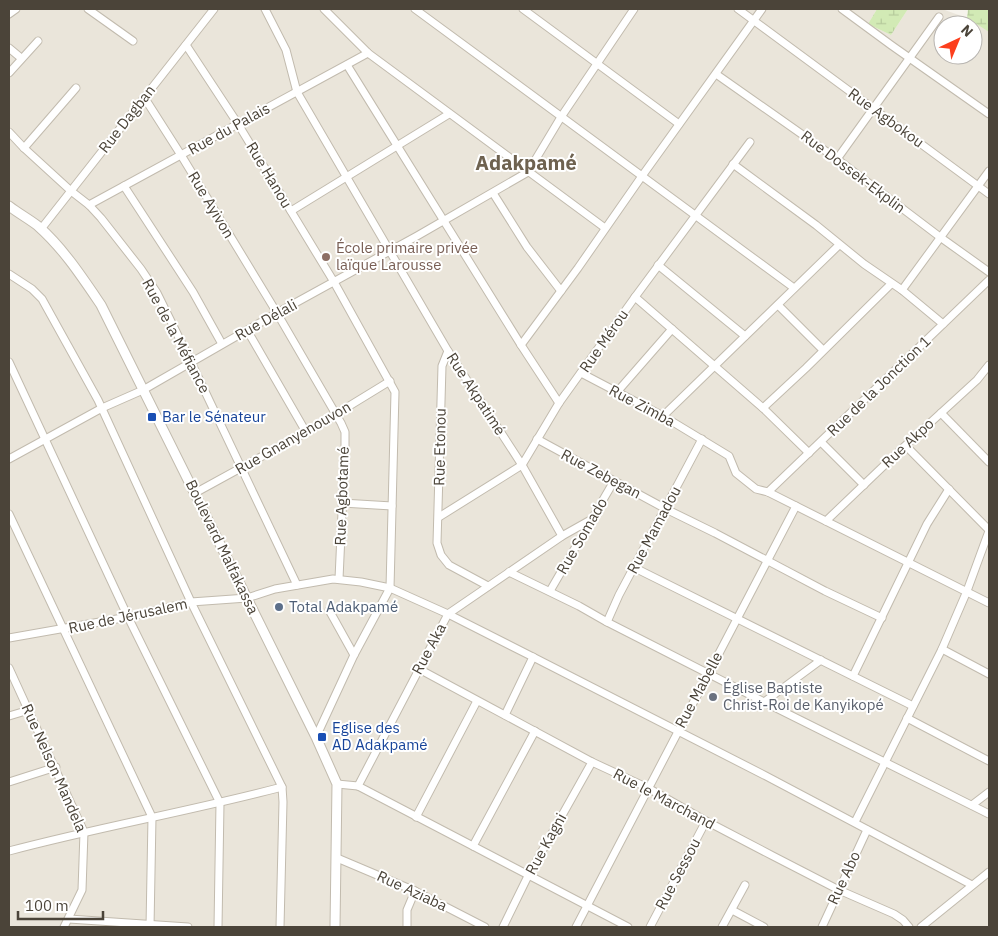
<svg xmlns="http://www.w3.org/2000/svg" width="998" height="936" font-family="'IBM Plex Sans',sans-serif">
<style>
.residential{fill:#eae5da;fill-rule:evenodd}
.wetland{fill:url(#wetland-marsh)}
.lines{fill:none;stroke-linecap:round;stroke-linejoin:round}
.minor-casing{stroke:#c2bbae;stroke-width:9}
.tertiary-casing{stroke:#c2bbae;stroke-width:11}
.minor{stroke:#fff;stroke-width:7}
.tertiary{stroke:#fff;stroke-width:9}
.education-dot{fill:#8d6e63;stroke:#fff;stroke-width:2}
.transit-dot{fill:#1a4fb4;stroke:#fff;stroke-width:2}
.service-dot{fill:#5c6f8a;stroke:#fff;stroke-width:2}
.worship-dot{fill:#6b7280;stroke:#fff;stroke-width:2}
.labels{text-anchor:middle;stroke-width:4;stroke-linejoin:round;paint-order:stroke}
.street-label{font-size:15px;fill:#4b4439;stroke:#fff}
.education-label{font-size:15px;fill:#785e54;stroke:#fff;text-anchor:start}
.transit-label{font-size:15px;fill:#164399;stroke:#fff;text-anchor:start}
.service-label{font-size:15px;fill:#4e5e75;stroke:#fff;text-anchor:start}
.worship-label{font-size:15px;fill:#5b616d;stroke:#fff;text-anchor:start}
.district-label{font-size:20px;font-weight:bold;fill:#6e6250;stroke:#fff}
</style>
<defs>
<pattern id="wetland-marsh" width="20" height="14" patternUnits="userSpaceOnUse" patternTransform="scale(1.25)"><rect width="20" height="14" fill="#d2eab5"/><path d="M1 5h8M5 5V1M11 12h8M15 12V8" fill="none" stroke="#b6ca9c"/></pattern>
</defs>
<rect width="100%" height="100%" fill="#f6f3ec"/>
<!-- residential -->
<path class="residential" d="M9 9H877L868 24 891 35 908 9H942L967 18 988 31 989 30V927H9ZM943 25H973V55H943Z"/>
<!-- wetland -->
<g class="wetland">
<path d="M877 9H908L891 35 868 24Z"/>
<path d="M968 9H989V32L967 18Z"/>
</g>
<g class="lines">
<!-- minor casing -->
<g class="minor-casing">
<g id="minor">
<path d="M88 9 133 41"/>
<path d="M265 9 286 50 297 92 448 351 522 465 562 536"/>
<path d="M324 9 368 53 605 228"/>
<path d="M415 9 794 288"/>
<path d="M523 9 679 124"/>
<path d="M738 9 989 194"/>
<path d="M842 9 891 45 989 114"/>
<path d="M9 14 16 9"/>
<path d="M186 45 238 124 334 282 395 392 390 588 354 655 316 737"/>
<path d="M9 48 21 58"/>
<path d="M347 65 521 345 559 403"/>
<path d="M9 73 38 41"/>
<path d="M716 74 837 159 940 237 989 272"/>
<path d="M144 97 181 155 277 313 341 423 345 432V446L339 579"/>
<path d="M9 132 24 148 71 191 89 205 101 218 141 269 157 293 191 362 297 585"/>
<path d="M24 148 76 88"/>
<path d="M837 159 939 17"/>
<path d="M733 164 816 225 864 264 902 290 943 324"/>
<path d="M124 186 193 292 222 344"/>
<path d="M493 193 527 247 561 291"/>
<path d="M89 205 368 53"/>
<path d="M291 211 449 114"/>
<path d="M41 229 214 9"/>
<path d="M658 265 745 336"/>
<path d="M9 274 32 289 42 299 98 400 191 602 282 787 283 802 280 927"/>
<path d="M902 290 989 171"/>
<path d="M635 297 763 408 809 453"/>
<path d="M778 305 823 350"/>
<path d="M247 330 306 432"/>
<path d="M521 345 578 268 642 176 762 9"/>
<path d="M448 351 442 366 437 543 441 555 449 565 488 586"/>
<path d="M9 362 128 617 220 803 218 927"/>
<path d="M581 373 663 416 729 456 736 473 756 489 768 492 989 603"/>
<path d="M617 392 672 329"/>
<path d="M763 408 806 368 891 284"/>
<path d="M941 413 989 462"/>
<path d="M663 416 839 245"/>
<path d="M537 439 666 509 715 533 825 591 882 618"/>
<path d="M821 442 864 485"/>
<path d="M906 446 989 530"/>
<path d="M9 459 102 408 143 390 277 313 417 236 528 172 561 117 634 9"/>
<path d="M768 492 989 280"/>
<path d="M195 493 310 430 390 381"/>
<path d="M342 503 392 506"/>
<path d="M9 514 152 817 150 927"/>
<path d="M439 517 522 465 559 403 635 297 750 142"/>
<path d="M826 521 895 455 977 380 989 365"/>
<path d="M635 568 913 706"/>
<path d="M509 572 579 606 607 622 764 702 989 814"/>
<path d="M550 591 614 481"/>
<path d="M329 610 354 655"/>
<path d="M607 622 619 595 702 439"/>
<path d="M9 638 128 617 191 602 247 598 275 589 333 579 361 582 390 588 448 614 533 657 766 776 972 885"/>
<path d="M942 649 989 674"/>
<path d="M9 668 84 832 82 890 64 927"/>
<path d="M419 669 592 762 648 788 706 821 773 856 839 890 894 914 903 920 909 927"/>
<path d="M853 676 927 524 949 489"/>
<path d="M764 702 821 660"/>
<path d="M505 715 533 657"/>
<path d="M9 716 29 710"/>
<path d="M907 718 989 761"/>
<path d="M9 782 56 767"/>
<path d="M337 784 358 786 628 927"/>
<path d="M358 786 448 614 562 536 594 518"/>
<path d="M972 805 989 792"/>
<path d="M416 817 477 701"/>
<path d="M855 822 942 649 967 591 989 531"/>
<path d="M473 846 535 731"/>
<path d="M9 851C99 827 191 811 282 787"/>
<path d="M337 858 415 891 485 927"/>
<path d="M732 910 764 927"/>
<path d="M69 919 188 927"/>
<path d="M407 927V910L415 891"/>
<path d="M503 927 528 876 592 762"/>
<path d="M576 927 796 506"/>
<path d="M650 927 706 821"/>
<path d="M722 927 745 885"/>
<path d="M822 927 867 830"/>
<path d="M921 927 989 872"/>
</g>
</g>
<!-- tertiary casing -->
<g class="tertiary-casing">
<path id="tertiary" d="M9 206C18 213 29 219 38 226 63 248 82 277 101 305L316 737 337 784 335 927"/>
</g>
<!-- minor -->
<use href="#minor" class="minor"/>
<!-- tertiary -->
<use href="#tertiary" class="tertiary"/>
</g>
<!-- markers -->
<circle class="education-dot" cx="326" cy="257" r="5"/>
<g class="transit-dot">
<rect x="147" y="412" width="10" height="10" rx="2.5"/>
<rect x="317" y="732" width="10" height="10" rx="2.5"/>
</g>
<circle class="service-dot" cx="279" cy="607" r="5"/>
<circle class="worship-dot" cx="713" cy="697" r="5"/>
<g class="labels">
<!-- street labels -->
<g class="street-label">
<text transform="translate(886 118) rotate(36)" y="5">Rue Agbokou</text>
<text transform="translate(127 119) rotate(-52)" y="5">Rue Dagban</text>
<text transform="translate(229 129) rotate(-29)" y="5">Rue du Palais</text>
<text transform="translate(853 172) rotate(37)" y="5">Rue Dossek-Ekplin</text>
<text transform="translate(269 175) rotate(59)" y="5">Rue Hanou</text>
<text transform="translate(211 205) rotate(59)" y="5">Rue Ayivon</text>
<text transform="translate(266 320) rotate(-29)" y="5">Rue Délali</text>
<text transform="translate(176 336) rotate(62)" y="5">Rue de la Méfiance</text>
<text transform="translate(604 341) rotate(-55)" y="5">Rue Mérou</text>
<text transform="translate(879 386) rotate(-44)" y="5">Rue de la Jonction 1</text>
<text transform="translate(476 394) rotate(57)" y="5">Rue Akpatimé</text>
<text transform="translate(642 406) rotate(28)" y="5">Rue Zimba</text>
<text transform="translate(293 438) rotate(-30)" y="5">Rue Gnanyenouvon</text>
<text transform="translate(908 443) rotate(-43)" y="5">Rue Akpo</text>
<text transform="translate(440 447) rotate(-89)" y="5">Rue Etonou</text>
<text transform="translate(601 474) rotate(28)" y="5">Rue Zebegan</text>
<text transform="translate(342 496) rotate(-88)" y="5">Rue Agbotamé</text>
<text transform="translate(654 530) rotate(-62)" y="5">Rue Mamadou</text>
<text transform="translate(582 536) rotate(-60)" y="5">Rue Somado</text>
<text transform="translate(222 547) rotate(64)" y="5">Boulevard Malfakassa</text>
<text transform="translate(128 616) rotate(-12)" y="5">Rue de Jérusalem</text>
<text transform="translate(429 649) rotate(-62)" y="5">Rue Aka</text>
<text transform="translate(699 690) rotate(-62)" y="5">Rue Mabelle</text>
<text transform="translate(54 768) rotate(66)" y="5">Rue Nelson Mandela</text>
<text transform="translate(664 799) rotate(28)" y="5">Rue le Marchand</text>
<text transform="translate(546 844) rotate(-61)" y="5">Rue Kagni</text>
<text transform="translate(678 874) rotate(-62)" y="5">Rue Sessou</text>
<text transform="translate(844 878) rotate(-65)" y="5">Rue Abo</text>
<text transform="translate(412 891) rotate(25)" y="5">Rue Aziaba</text>
</g>
<!-- education labels -->
<g class="education-label">
<text x="336" y="253">École primaire privée<tspan x="336" dy="17">laïque Larousse</tspan></text>
</g>
<!-- transit labels -->
<g class="transit-label">
<text x="162" y="422">Bar le Sénateur</text>
<text x="332" y="733">Eglise des<tspan x="332" dy="17">AD Adakpamé</tspan></text>
</g>
<!-- service labels -->
<g class="service-label">
<text x="289" y="612">Total Adakpamé</text>
</g>
<!-- worship labels -->
<g class="worship-label">
<text x="723" y="693">Église Baptiste<tspan x="723" dy="17">Christ-Roi de Kanyikopé</tspan></text>
</g>
<!-- district labels -->
<g class="district-label">
<text x="526" y="170">Adakpamé</text>
</g>
</g>
<!-- border -->
<rect width="998" height="936" fill="none" stroke="#4b4439" stroke-width="20"/>
<!-- north arrow -->
<g transform="translate(958 40) rotate(44)"><circle r="24" fill="#ffffff" stroke="#b7b4b0"/>
<path d="M0-4L9 19L0 12L-9 19Z" fill="#fc3f1d"/>
<text y="-8" font-size="14" font-weight="bold" text-anchor="middle" fill="#4b4439">N</text>
</g>
<!-- scale -->
<path d="M18 911v8h85v-8" fill="none" stroke="#4b4439" stroke-width="2.5"/>
<text x="25" y="911" font-size="15" fill="#4b4439" stroke="#ffffff" stroke-width="4" paint-order="stroke">100 m</text>
</svg>
